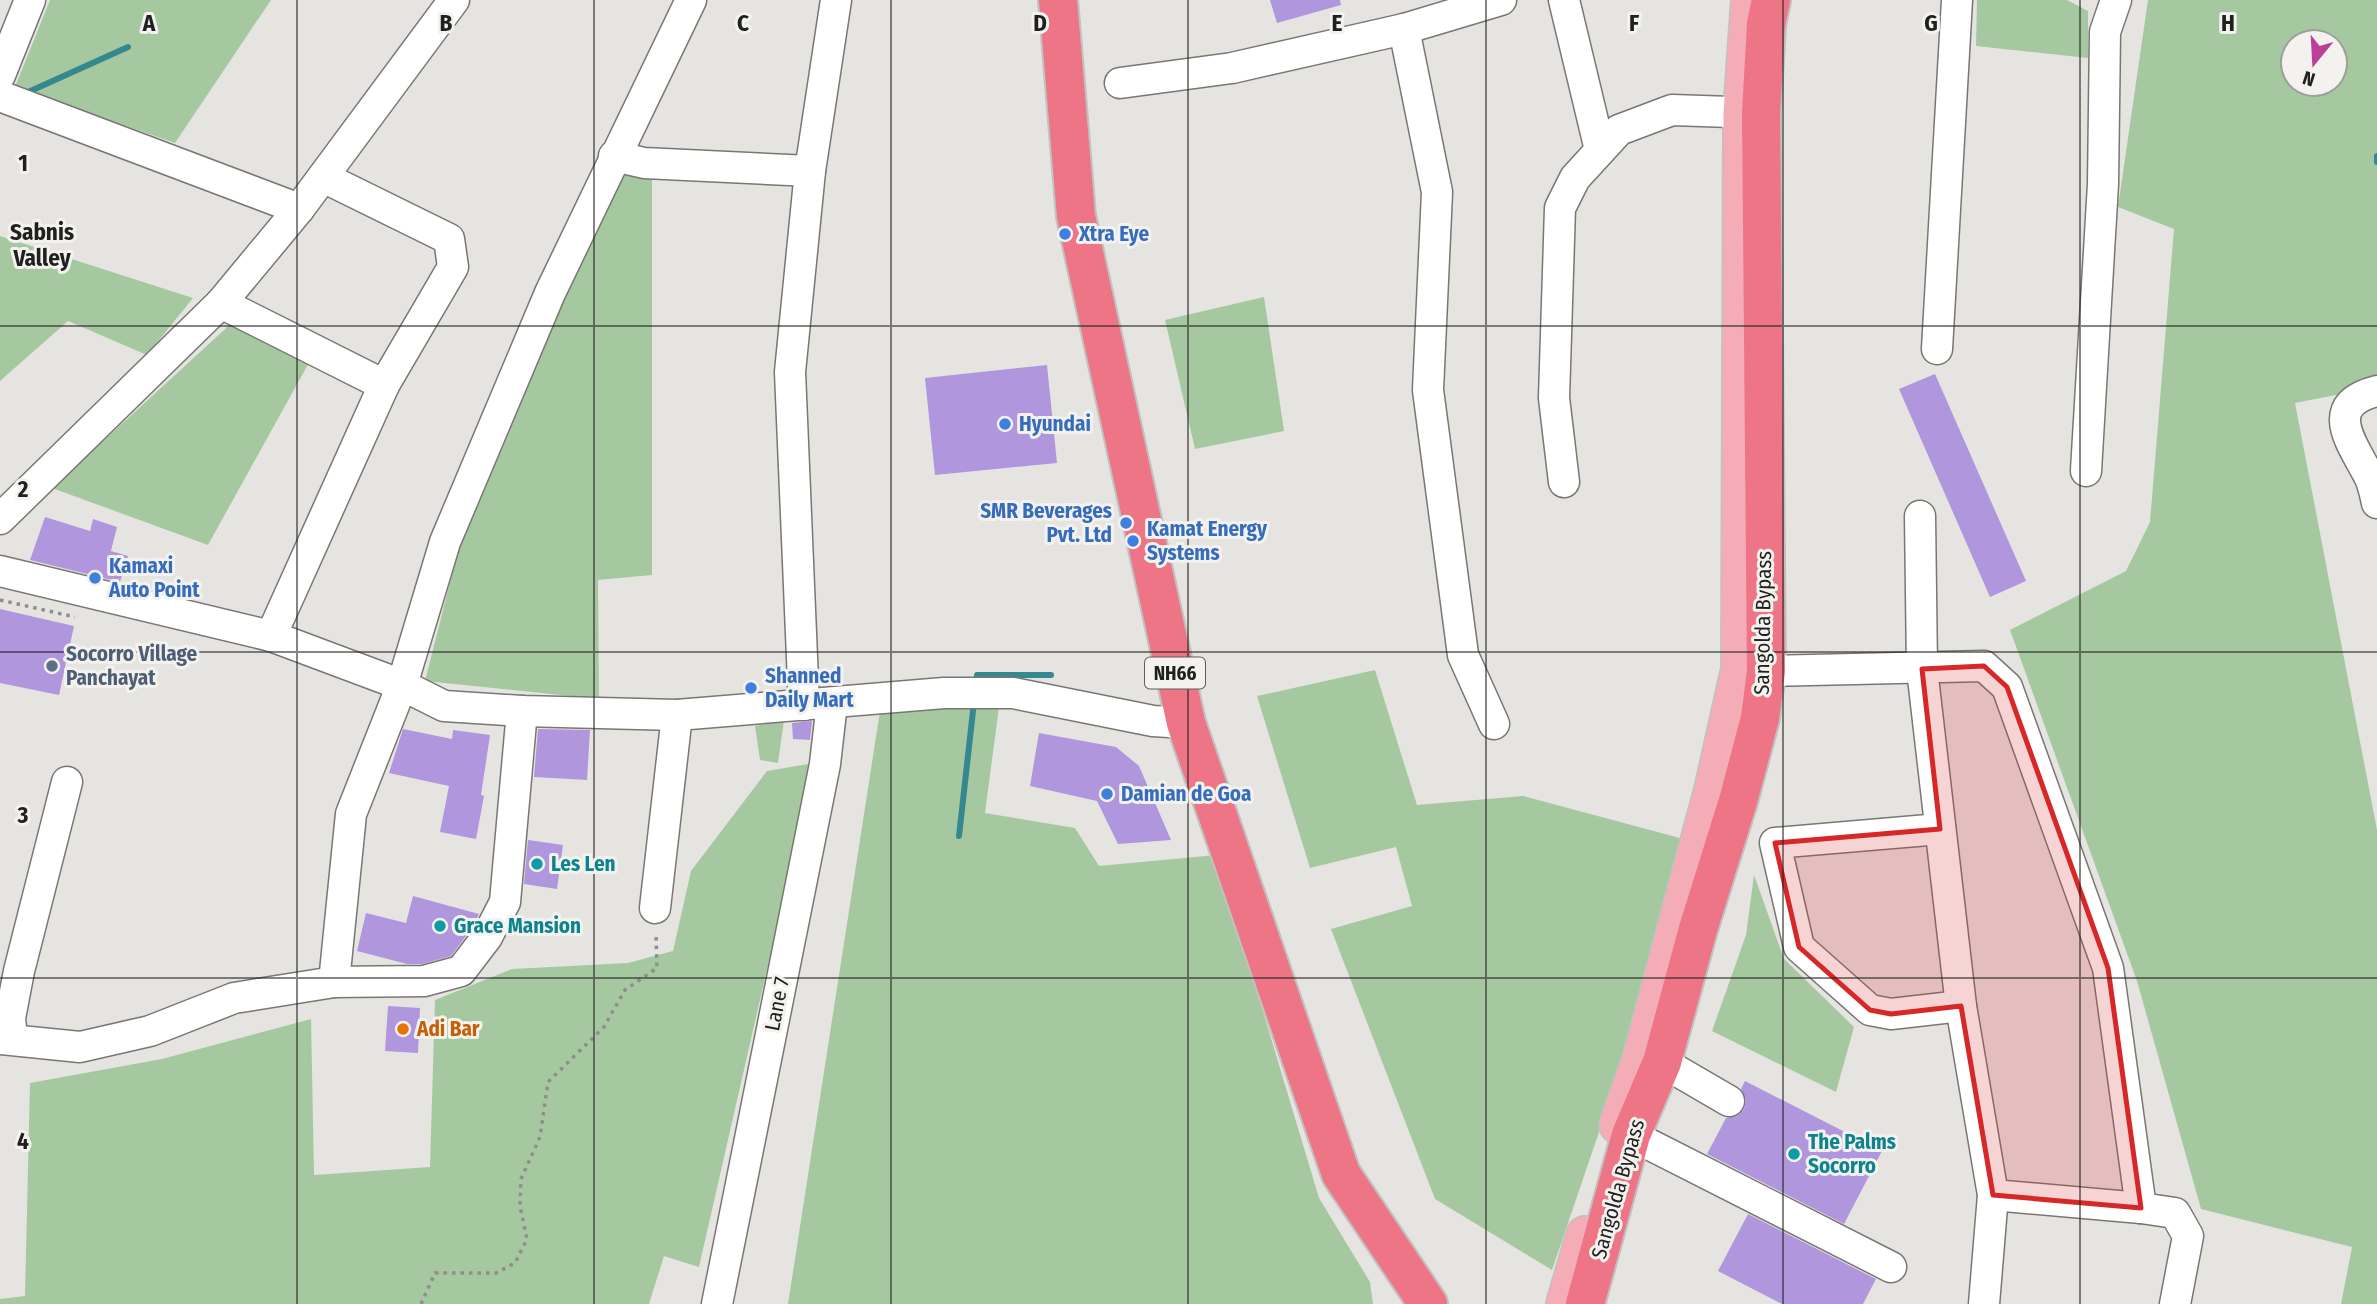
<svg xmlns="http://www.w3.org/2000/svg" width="2377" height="1304" font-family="'Fira Sans Condensed',sans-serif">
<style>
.green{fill:#a6c8a0;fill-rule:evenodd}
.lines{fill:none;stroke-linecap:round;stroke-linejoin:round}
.stream{stroke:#34888e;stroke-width:6}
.building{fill:#af96dd}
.minor-casing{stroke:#787774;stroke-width:33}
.major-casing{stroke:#c1c1c0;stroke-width:40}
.highway-casing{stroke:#c1c1c0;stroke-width:42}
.path{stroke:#8f8e8b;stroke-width:3.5;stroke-dasharray:3.5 5;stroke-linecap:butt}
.minor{stroke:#fff;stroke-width:30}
.major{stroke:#f4acb6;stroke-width:37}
.highway{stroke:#ed7586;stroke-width:38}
.marked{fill:#d62828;fill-opacity:0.2;stroke:#d62828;stroke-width:5;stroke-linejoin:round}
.grid{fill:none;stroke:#20201f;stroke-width:2;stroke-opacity:0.55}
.shop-dot{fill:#3f7fe0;stroke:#f3f2ee;stroke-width:2.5}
.service-dot{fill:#5c6f8a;stroke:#f3f2ee;stroke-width:2.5}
.culture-dot{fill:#0f9aa8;stroke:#f3f2ee;stroke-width:2.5}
.food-dot{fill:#e8710a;stroke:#f3f2ee;stroke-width:2.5}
.labels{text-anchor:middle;stroke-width:6;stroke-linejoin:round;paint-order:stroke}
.shield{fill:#f3f2ee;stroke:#5f5f5d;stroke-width:2}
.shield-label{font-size:19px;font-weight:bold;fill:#20201f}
.shop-label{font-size:21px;font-weight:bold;fill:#366cbe;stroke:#f3f2ee;text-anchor:start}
.street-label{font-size:21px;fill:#20201f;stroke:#f3f2ee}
.service-label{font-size:21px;font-weight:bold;fill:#4e5e75;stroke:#f3f2ee;text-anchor:start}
.culture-label{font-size:21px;font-weight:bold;fill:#0d838f;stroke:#f3f2ee;text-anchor:start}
.food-label{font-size:21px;font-weight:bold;fill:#c56008;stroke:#f3f2ee;text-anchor:start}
.neighbourhood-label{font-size:23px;font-weight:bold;fill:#20201f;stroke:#f3f2ee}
.grid-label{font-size:23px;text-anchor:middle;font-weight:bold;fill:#20201f;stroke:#f3f2ee;stroke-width:6;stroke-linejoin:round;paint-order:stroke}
</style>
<rect width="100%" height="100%" fill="#e6e4e1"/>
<!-- green -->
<g class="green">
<path d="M50 0H271L175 143 15 87Z"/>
<path d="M1977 0H2067L2088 11V58L1976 46Z"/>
<path d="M2148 0H2377V387L2295 403 2377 830V1304H2341L2352 1247 2201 1209 2137 981 2010 630 2126 571 2150 522 2174 229 2118 207ZM2293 42H2335V84H2293Z"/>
<path d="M616 174 652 175V575L598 580 599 699 425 681 458 551Z"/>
<path d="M0 236 193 298 147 355 68 321 0 381Z"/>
<path d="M1264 297 1284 431 1195 449 1165 320Z"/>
<path d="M236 319 311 359 208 545 52 488Z"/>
<path d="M1375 670 1417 805 1523 796 1680 838 1631 1038 1552 1270 1435 1199 1331 929 1412 906 1396 847 1310 868 1257 696Z"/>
<path d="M999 707 985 813 1075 828 1099 866 1216 855 1319 1198 1370 1282 1373 1304H788L880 711Z"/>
<path d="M784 720 778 763 760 760 755 726Z"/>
<path d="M814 763 699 1267 664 1256 649 1304H0V1299L25 1296 30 1083 162 1059 311 1019 314 1175 430 1167 435 1000 512 969 628 963 673 951 691 871 767 771Z"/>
<path d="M1754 875 1784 959 1854 1027 1836 1092 1712 1031 1746 935Z"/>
</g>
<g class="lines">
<!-- stream -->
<g class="stream">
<path d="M21 91 26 93 128 47"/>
<path d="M2377 156V162"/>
<path d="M976 684 977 675H1051"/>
<path d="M959 836 974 702"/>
</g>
</g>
<!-- building -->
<g class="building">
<path d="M1270 0H1340L1341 5 1277 23Z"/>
<path d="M1047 365 1057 463 935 475 925 378Z"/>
<path d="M1935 374 2026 581 1990 597 1899 389Z"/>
<path d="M45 517 90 531 93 519 117 527 111 551 128 556 120 582 30 560Z"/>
<path d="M0 609 74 626 59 695 0 683Z"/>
<path d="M812 721 810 740 793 739 792 723Z"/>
<path d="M403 729 452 739 453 730 490 735 481 795 484 796 476 839 440 832 449 786 389 773Z"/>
<path d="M538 729 590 730 587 780 534 777Z"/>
<path d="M1039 733 1116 747 1139 766 1171 840 1118 844 1097 801 1030 786Z"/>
<path d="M528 840 563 845 557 889 524 884Z"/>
<path d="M413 896 479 914 472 928 451 956 422 964H407L357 951 366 913 406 923Z"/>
<path d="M388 1006 420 1008 418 1053 385 1051Z"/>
<path d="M1745 1081 1882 1151 1844 1224 1707 1154 1726 1118 1737 1116 1744 1109 1746 1100 1741 1089Z"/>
<path d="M1748 1214 1876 1279 1863 1304H1782L1718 1271Z"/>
</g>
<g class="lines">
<!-- minor casing -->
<g class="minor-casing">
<g id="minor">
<path d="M1564 0 1600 150"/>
<path d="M1404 29 1437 192 1428 390 1463 655 1494 724"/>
<path d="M0 75 30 0"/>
<path d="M1120 83 1232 68 1404 29 1501 0"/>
<path d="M0 96 299 209"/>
<path d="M614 156 644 163 810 171"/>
<path d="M221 303 384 385"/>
<path d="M1937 349 1957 0"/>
<path d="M2377 391C2321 405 2352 443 2369 476 2373 484 2375 494 2377 503"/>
<path d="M2086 471 2103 184 2105 32 2116 0"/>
<path d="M1564 482 1554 398 1560 208 1575 178 1619 130 1672 110 1761 113"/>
<path d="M1920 516 1922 669 1961 1006 1993 1195 1984 1304"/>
<path d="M0 519 221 303 299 209 454 0"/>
<path d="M0 571 271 636 402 685 444 706 522 711 677 715 944 693H1013L1153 721 1186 723"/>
<path d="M271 636 384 385 453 267 449 239 323 177"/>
<path d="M1766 671 1984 666 2007 687 2108 968 2141 1208"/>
<path d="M804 705 790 372 810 171 836 0"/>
<path d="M1940 829 1775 843 1799 947 1870 1010 1891 1014 1961 1006"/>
<path d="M655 908 677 715"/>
<path d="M334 982 351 814 402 685 445 542 550 293 691 0"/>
<path d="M0 1039 80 1047 150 1031 234 998 334 982 424 981 461 971 487 937 505 902 522 711"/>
<path d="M12 1039 10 1018 19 971 67 782"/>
<path d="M1662 1062 1729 1101"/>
<path d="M1631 1135 1891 1267"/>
<path d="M1993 1195 2141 1208 2175 1213 2188 1236 2175 1304"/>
<path d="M717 1304 825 764 832 703"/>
</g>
</g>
<!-- major casing -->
<g class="major-casing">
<g id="major">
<path d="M1618 1125 1641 1060 1713 790 1740 669 1742 113 1750 0"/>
<path d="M1565 1304 1585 1235"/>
</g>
</g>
<!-- highway casing -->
<g class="highway-casing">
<g id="highway">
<path d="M1058 0 1076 216 1186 723 1341 1174 1428 1304"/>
<path d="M1585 1304 1631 1135 1662 1062 1698 929 1738 801 1760 718 1766 671 1761 113 1766 24 1771 0"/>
</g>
</g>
<!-- path -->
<g class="path">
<path d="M0 600 75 617"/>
<path d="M421 1304 435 1273H496L515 1263 527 1239 520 1206 521 1179 540 1137 548 1082 604 1027 625 990 657 968 656 933"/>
</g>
<!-- minor -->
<use href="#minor" class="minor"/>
<!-- major -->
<use href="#major" class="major"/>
<!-- highway -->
<use href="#highway" class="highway"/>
</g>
<!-- marked area -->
<path class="marked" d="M1984 666 2007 687 2108 968 2141 1208 1993 1195 1961 1006 1891 1014 1870 1010 1799 947 1775 843 1940 829 1922 669Z"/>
<!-- grid -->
<path class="grid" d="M297 0V1304M594 0V1304M891 0V1304M1188 0V1304M1486 0V1304M1783 0V1304M2080 0V1304M0 326H2377M0 652H2377M0 978H2377"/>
<!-- markers -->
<g class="shop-dot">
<circle cx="1065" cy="234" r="7"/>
<circle cx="1005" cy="424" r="7"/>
<circle cx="1126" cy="523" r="7"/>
<circle cx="1133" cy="541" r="7"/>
<circle cx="95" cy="578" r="7"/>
<circle cx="751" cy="688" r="7"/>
<circle cx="1107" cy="794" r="7"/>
</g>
<circle class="service-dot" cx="52" cy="666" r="7"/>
<g class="culture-dot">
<circle cx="537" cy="864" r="7"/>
<circle cx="440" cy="926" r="7"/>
<circle cx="1794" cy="1154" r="7"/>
</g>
<circle class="food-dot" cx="403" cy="1029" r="7"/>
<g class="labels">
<!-- shield labels -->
<rect class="shield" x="1145" y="657.5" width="60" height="31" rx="5"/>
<g class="shield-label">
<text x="1175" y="680">NH66</text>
</g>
<!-- shop labels -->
<g class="shop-label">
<text x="1079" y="241">Xtra Eye</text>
<text x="1019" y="431">Hyundai</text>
<text x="1112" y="518" text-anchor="end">SMR Beverages<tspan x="1112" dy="24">Pvt. Ltd</tspan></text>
<text x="1147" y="536">Kamat Energy<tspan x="1147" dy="24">Systems</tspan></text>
<text x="109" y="573">Kamaxi<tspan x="109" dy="24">Auto Point</tspan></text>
<text x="765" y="683">Shanned<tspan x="765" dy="24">Daily Mart</tspan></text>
<text x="1121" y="801">Damian de Goa</text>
</g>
<!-- street labels -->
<g class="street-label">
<text transform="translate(1763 623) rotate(-89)" y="7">Sangolda Bypass</text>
<text transform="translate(777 1004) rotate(-79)" y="7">Lane 7</text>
<text transform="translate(1618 1189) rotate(-74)" y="7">Sangolda Bypass</text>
</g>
<!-- service labels -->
<g class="service-label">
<text x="66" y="661">Socorro Village<tspan x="66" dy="24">Panchayat</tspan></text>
</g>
<!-- culture labels -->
<g class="culture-label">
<text x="551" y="871">Les Len</text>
<text x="454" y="933">Grace Mansion</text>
<text x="1808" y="1149">The Palms<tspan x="1808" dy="24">Socorro</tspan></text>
</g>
<!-- food labels -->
<g class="food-label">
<text x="417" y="1036">Adi Bar</text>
</g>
<!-- neighbourhood labels -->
<g class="neighbourhood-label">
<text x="42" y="240">Sabnis<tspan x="42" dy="26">Valley</tspan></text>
</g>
</g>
<g class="grid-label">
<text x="149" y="31">A</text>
<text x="446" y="31">B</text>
<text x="743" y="31">C</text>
<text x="1040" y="31">D</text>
<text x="1337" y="31">E</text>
<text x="1634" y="31">F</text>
<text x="1931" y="31">G</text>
<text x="2228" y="31">H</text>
<text x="23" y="171">1</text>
<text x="23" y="497">2</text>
<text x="23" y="823">3</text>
<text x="23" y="1149">4</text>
</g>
<!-- north arrow -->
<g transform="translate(2314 63) rotate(198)"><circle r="33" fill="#f3f2ee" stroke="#9f9e9b" stroke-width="2"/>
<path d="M0-5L12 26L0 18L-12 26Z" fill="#ba4196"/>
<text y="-10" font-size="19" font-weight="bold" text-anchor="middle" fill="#20201f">N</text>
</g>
</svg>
